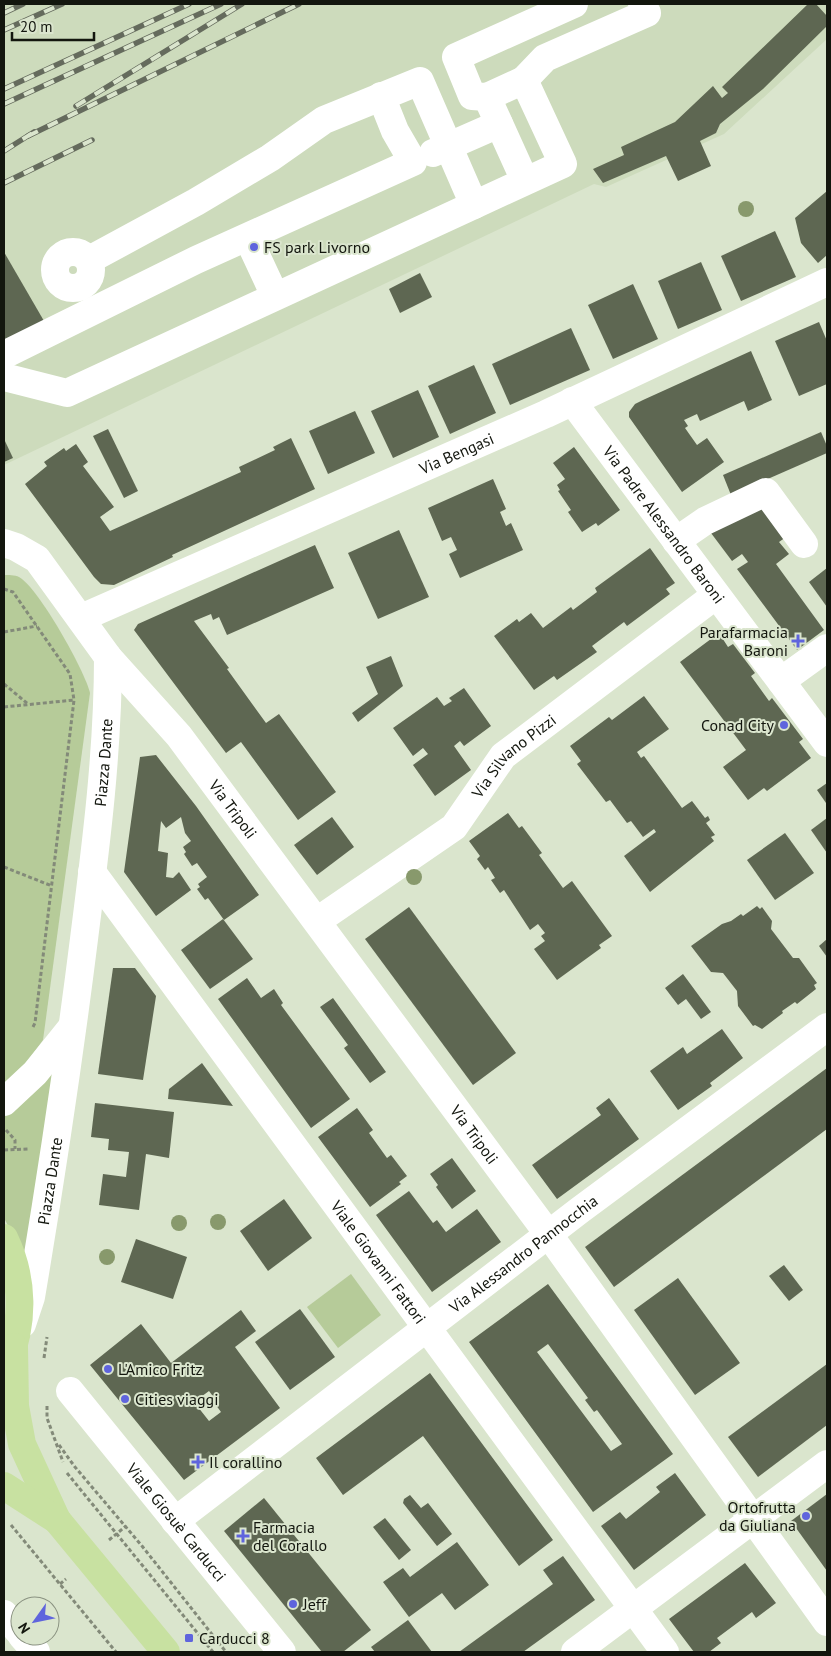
<svg xmlns="http://www.w3.org/2000/svg" width="831" height="1656" font-family="'PT Sans',sans-serif">
<style>
.built{fill:#cddbbc}
.green{fill:#b6cb99}
.building{fill:#5e6752;fill-rule:evenodd}
.lines{fill:none;stroke-linecap:round;stroke-linejoin:round}
.path{stroke:#838a79;stroke-width:3;stroke-dasharray:4 2.5;stroke-linecap:butt}
.minor{stroke:#fff;stroke-width:28}
.major{stroke:#c8e1a1;stroke-width:28}
.rail-casing{stroke:#656b5d;stroke-width:5.5}
.rail{stroke:#dae5cd;stroke-width:4;stroke-dasharray:11;stroke-linecap:butt}
.tree{fill:#88996c}
.poi-dot{fill:#5f64dd;stroke:#dae5cd;stroke-width:2}
.labels{text-anchor:middle;stroke-width:4;stroke-linejoin:round;paint-order:stroke}
.poi-label{font-size:16px;fill:#13160e;stroke:#dae5cd;text-anchor:start}
.street-label{font-size:16px;fill:#13160e;stroke:#dae5cd}
</style>
<rect width="100%" height="100%" fill="#dae5cd"/>
<!-- built -->
<path class="built" d="M4 4H827V39L724 134 606 187 594 184 4 465Z"/>
<!-- green -->
<g class="green">
<path d="M4 575C8 575 15 575 19 577 38 587 85 671 90 693L43 1040 19 1073 4 1085Z"/>
<path d="M58 1065 30 1250 22 1252 4 1218V1115Z"/>
<path d="M351 1274 381 1315 338 1348 307 1307Z"/>
</g>
<!-- building -->
<g class="building">
<path d="M808 4H816L827 16V26L763 89 720 124 716 133 700 141 711 166 678 181 666 156 603 183 593 169 624 155 621 147 675 122 713 86 722 98 728 93 722 87Z"/>
<path d="M827 191V255L818 263 801 243 795 218Z"/>
<path d="M775 231 796 277 741 301 721 256Z"/>
<path d="M4 252 44 321 4 342Z"/>
<path d="M701 262 722 310 678 329 658 281Z"/>
<path d="M420 273 432 297 400 313 389 289Z"/>
<path d="M633 284 658 339 613 359 588 305Z"/>
<path d="M819 322 827 341V384L799 396 775 341Z"/>
<path d="M571 328 590 370 510 405 492 364Z"/>
<path d="M751 351 772 400 748 411 744 401 700 421 697 414 684 420 688 426 685 428 697 445 707 438 724 462 682 492 629 417V412L635 404 643 400Z"/>
<path d="M474 365 496 413 450 434 428 386Z"/>
<path d="M418 390 439 437 393 458 371 411Z"/>
<path d="M355 411 375 453 328 474 309 431Z"/>
<path d="M108 429 138 491 124 498 93 436Z"/>
<path d="M821 432 827 446V453L731 495 723 475Z"/>
<path d="M291 438 315 489 172 555 173 557 114 585 101 584 94 577 25 484 47 466 44 462 64 448 66 451 76 444 88 462 83 466 114 507 100 517 110 531 241 472 239 467 275 450 273 447Z"/>
<path d="M4 439 13 458 4 462Z"/>
<path d="M574 447 620 510 598 526 596 523 582 532 568 512 571 510 558 491 560 490 557 485 565 479 553 463Z"/>
<path d="M493 479 506 509 500 512 506 526 511 523 523 550 460 578 449 554 457 550 451 537 442 541 428 508Z"/>
<path d="M764 501 789 535 779 542 789 554 776 564 824 630 797 650 737 569 748 562 742 554 732 561 711 533 747 507Z"/>
<path d="M399 530 429 597 378 619 348 553Z"/>
<path d="M315 545 334 588 227 635 219 617 213 620 211 614 194 621 229 668 227 669 266 723 279 714 336 792 298 820 241 742 226 753 134 630 138 624Z"/>
<path d="M650 548 675 583 666 589 670 594 627 626 624 622 592 646 597 652 557 680 554 676 534 690 494 636 517 619 519 622 531 613 543 628 571 607 573 610 597 592 595 588Z"/>
<path d="M827 568V607L809 582Z"/>
<path d="M719 633 728 647 733 644 755 673 751 676 769 701 772 698 803 739 799 742 811 758 767 791 764 788 748 800 723 767 746 750 680 662Z"/>
<path d="M391 656 403 686 358 722 352 713 378 694 366 667Z"/>
<path d="M464 688 491 726 464 746 460 741 454 746 471 770 435 796 413 765 428 754 423 748 413 756 393 728 437 697 444 706 452 701 449 698Z"/>
<path d="M644 696 669 729 637 752 641 758 644 756 682 808 692 801 705 818 708 816 710 820 706 823 715 835 711 837 714 841 650 892 624 856 656 832 654 829 643 837 631 821 627 823 610 800 606 802 577 764 581 761 570 746 609 717 612 720Z"/>
<path d="M156 755 196 806 259 895 224 920 208 898 205 900 197 889 200 887 198 884 207 877 197 863 192 866 184 854 186 852 183 847 191 841 185 833 181 817 166 828 161 821 158 851 168 853 166 877 173 878 179 872 191 890 156 916 124 872 140 757Z"/>
<path d="M827 783V802L826 803 817 790Z"/>
<path d="M508 813 519 828 522 826 542 853 539 855 563 888 572 881 612 936 599 945 601 948 557 980 534 949 545 941 541 936 545 933 538 924 530 930 504 890 500 893 491 880 495 878 488 867 485 870 477 859 480 856 469 841Z"/>
<path d="M332 817 354 847 317 875 294 845Z"/>
<path d="M827 818V853L811 830Z"/>
<path d="M785 833 814 873 775 900 747 860Z"/>
<path d="M757 906 760 909 762 907 772 921 771 929 793 958H799L817 983 814 985 816 989 797 1004 795 1002 782 1011 783 1013 762 1029 755 1025 753 1026 738 1006 737 991 723 973 711 972 691 946 722 924 731 921 741 914 743 916Z"/>
<path d="M409 907 516 1053 473 1085 365 939Z"/>
<path d="M223 919 253 959 210 989 181 950Z"/>
<path d="M827 939V957L819 946Z"/>
<path d="M113 968H135L156 996 143 1080 98 1074Z"/>
<path d="M683 974 711 1012 701 1019 686 999 678 1005 665 988Z"/>
<path d="M247 978 261 998 274 989 283 1003 281 1005 350 1099 311 1128 218 999Z"/>
<path d="M333 998 386 1072 370 1083 344 1048 348 1045 320 1007Z"/>
<path d="M722 1029 743 1058 710 1083 712 1086 678 1110 650 1071 683 1047 687 1054Z"/>
<path d="M202 1063 233 1106 168 1099 169 1089Z"/>
<path d="M827 1068V1129L614 1287 585 1247Z"/>
<path d="M609 1098 639 1139 557 1199 532 1165 601 1115 596 1108Z"/>
<path d="M95 1103 174 1112 169 1158 146 1154 139 1210 99 1205 103 1174 126 1177 129 1152 108 1150 109 1139 91 1137Z"/>
<path d="M357 1108 373 1130 369 1133 387 1158 391 1155 407 1176 399 1182 401 1184 370 1207 318 1137Z"/>
<path d="M452 1158 476 1191 452 1209 436 1187 438 1185 430 1174Z"/>
<path d="M409 1191 433 1223 437 1220 446 1232 477 1209 501 1242 432 1292 376 1215Z"/>
<path d="M284 1199 312 1238 268 1271 240 1231Z"/>
<path d="M136 1239 187 1257 173 1299 121 1282Z"/>
<path d="M784 1265 803 1290 789 1301 769 1276Z"/>
<path d="M678 1278 740 1363 695 1395 634 1310Z"/>
<path d="M548 1284 673 1454 593 1512 469 1342ZM548 1344 588 1398 585 1400 594 1412 597 1410 622 1444 611 1451 537 1352Z"/>
<path d="M300 1309 335 1357 290 1390 255 1342Z"/>
<path d="M241 1310 256 1331 235 1347 280 1408 184 1480 90 1365 141 1324 171 1363ZM209 1391 215 1399 213 1401 221 1412 209 1421 194 1402Z"/>
<path d="M827 1364V1425L758 1477 728 1437Z"/>
<path d="M430 1373 553 1540 519 1566 423 1436 343 1495 316 1458Z"/>
<path d="M675 1473 706 1515 634 1570 601 1526 620 1512 626 1519 660 1492 656 1487Z"/>
<path d="M827 1494V1571L791 1521Z"/>
<path d="M410 1495 421 1508 428 1503 452 1534 437 1546 403 1503 404 1499Z"/>
<path d="M264 1498 371 1630 343 1652H322L224 1531Z"/>
<path d="M385 1518 411 1550 399 1560 373 1527Z"/>
<path d="M457 1542 489 1585 455 1610 442 1593 409 1617 383 1582 403 1568 410 1577Z"/>
<path d="M563 1556 595 1600 523 1652H459L553 1584 543 1570Z"/>
<path d="M745 1563 776 1603 756 1618 752 1612 717 1638 721 1643 709 1652H694L669 1619Z"/>
<path d="M408 1620 432 1652H375L371 1647Z"/>
</g>
<g class="lines">
<!-- path -->
<g class="path">
<path d="M4 589 13 592 70 674 74 700 35 1023 32 1029"/>
<path d="M4 632 37 626"/>
<path d="M4 684 28 704"/>
<path d="M4 707 74 700"/>
<path d="M4 867 52 886"/>
<path d="M6 1130 15 1140V1149"/>
<path d="M4 1150 28 1149"/>
<path d="M44 1358 47 1337"/>
<path d="M47 1406V1418L63 1462"/>
<path d="M59 1445 75 1467 142 1546 226 1652"/>
<path d="M67 1473 213 1652"/>
<path d="M11 1525 116 1652"/>
<path d="M109 1540 126 1526"/>
<path d="M60 1584 66 1579"/>
</g>
<!-- minor -->
<g class="minor">
<path d="M524 80 545 58 647 13 642 4"/>
<path d="M487 97 472 96 456 57 574 4"/>
<path d="M433 153 499 124"/>
<path d="M474 205 563 164 524 80 487 97 525 181"/>
<path d="M248 238 275 296"/>
<circle cx="73" cy="270" r="18"/>
<path d="M4 355 196 260 413 162 395 131 381 96"/>
<path d="M4 377 67 393 474 205 420 81 324 120 270 158 196 202 89 260"/>
<path id="s1" d="M572 401 827 743"/>
<path d="M676 541 705 521 766 492 804 544"/>
<path id="s2" d="M4 543 16 547 37 559 108 657 179 736 549 1235 827 1622"/>
<path id="s3" d="M81 618 546 414 827 282"/>
<path d="M781 681 827 648"/>
<path id="s4" d="M92 872 665 1652"/>
<path id="s5" d="M317 921 454 827 503 756 716 595"/>
<path d="M4 1102 35 1073 72 1027"/>
<path id="s6" d="M22 1324 31 1297C51 1178 69 1059 84 939 96 845 108 752 108 657"/>
<path id="s7" d="M70 1391 282 1652"/>
<path id="s8" d="M175 1521 580 1210 827 1027"/>
<path d="M4 1614 20 1633"/>
<path d="M22 1636 36 1652"/>
<path d="M575 1652 827 1464"/>
</g>
<!-- major -->
<g class="major">
<path d="M4 1238C24 1279 24 1323 7 1365"/>
<path d="M14 1347 15 1406 22 1444 57 1520 166 1652"/>
<path d="M4 1486 57 1520"/>
</g>
<!-- rail casing -->
<g class="rail-casing">
<g id="rail">
<path d="M4 13 23 4"/>
<path d="M4 30 62 4"/>
<path d="M4 89 189 4"/>
<path d="M4 104 221 4"/>
<path d="M76 106 242 4"/>
<path d="M28 136 299 4"/>
<path d="M4 151 34 132"/>
<path d="M4 183 92 140"/>
</g>
</g>
<!-- rail -->
<use href="#rail" class="rail"/>
</g>
<!-- trees -->
<g class="tree">
<circle cx="746" cy="209" r="8"/>
<circle cx="414" cy="877" r="8"/>
<circle cx="218" cy="1222" r="8"/>
<circle cx="179" cy="1223" r="8"/>
<circle cx="107" cy="1257" r="8"/>
</g>
<!-- markers -->
<g class="poi-dot">
<circle cx="254" cy="247" r="5"/>
<path d="M795.5 633.5h5v5h5v5h-5v5h-5v-5h-5v-5h5z"/>
<circle cx="784" cy="725" r="5"/>
<circle cx="108" cy="1369" r="5"/>
<circle cx="125" cy="1399" r="5"/>
<path d="M195.5 1454.5h5v5h5v5h-5v5h-5v-5h-5v-5h5z"/>
<circle cx="806" cy="1516" r="5"/>
<path d="M240.5 1528.5h5v5h5v5h-5v5h-5v-5h-5v-5h5z"/>
<circle cx="293" cy="1604" r="5"/>
<rect x="184" y="1633" width="10" height="10" rx="2.5"/>
</g>
<g class="labels">
<!-- poi labels -->
<g class="poi-label">
<text x="264" y="253">FS park Livorno</text>
<text x="788" y="638" text-anchor="end">Parafarmacia<tspan x="788" dy="18">Baroni</tspan></text>
<text x="774" y="731" text-anchor="end">Conad City</text>
<text x="118" y="1375">L'Amico Fritz</text>
<text x="135" y="1405">Cities viaggi</text>
<text x="209" y="1468">Il corallino</text>
<text x="796" y="1513" text-anchor="end">Ortofrutta<tspan x="796" dy="18">da Giuliana</tspan></text>
<text x="253" y="1533">Farmacia<tspan x="253" dy="18">del Corallo</tspan></text>
<text x="303" y="1610">Jeff</text>
<text x="199" y="1644">Carducci 8</text>
</g>
<!-- street labels -->
<g class="street-label">
<text dy="6" stroke="none"><textPath href="#s3" startOffset="410">Via Bengasi</textPath></text>
<text dy="6" stroke="none"><textPath href="#s1" startOffset="154">Via Padre Alessandro Baroni</textPath></text>
<text dy="6" stroke="none"><textPath href="#s5" startOffset="260">Via Silvano Pizzi</textPath></text>
<text dy="6" stroke="none"><textPath href="#s6" startOffset="568">Piazza Dante</textPath></text>
<text dy="6" stroke="none"><textPath href="#s2" startOffset="355">Via Tripoli</textPath></text>
<text dy="6" stroke="none"><textPath href="#s2" startOffset="760">Via Tripoli</textPath></text>
<text dy="6" stroke="none"><textPath href="#s6" startOffset="146">Piazza Dante</textPath></text>
<text dy="6" stroke="none"><textPath href="#s8" startOffset="439">Via Alessandro Pannocchia</textPath></text>
<text dy="6" stroke="none"><textPath href="#s4" startOffset="484">Viale Giovanni Fattori</textPath></text>
<text dy="6" stroke="none"><textPath href="#s7" startOffset="169">Viale Giosuè Carducci</textPath></text>
</g>
</g>
<!-- border -->
<rect width="831" height="1656" fill="none" stroke="#13160e" stroke-width="10"/>
<!-- north arrow -->
<g transform="translate(35 1621) rotate(237)"><circle r="24" fill="#dae5cd" stroke="#8a9281"/>
<path d="M0-4L9 19L0 12L-9 19Z" fill="#5f64dd"/>
<text y="-8" font-size="14" font-weight="bold" text-anchor="middle" fill="#13160e">N</text>
</g>
<!-- scale -->
<path d="M12 32v8h82v-8" fill="none" stroke="#13160e" stroke-width="2.5"/>
<text x="20" y="32" font-size="15" fill="#13160e" stroke="#dae5cd" stroke-width="4" paint-order="stroke">20 m</text>
</svg>
